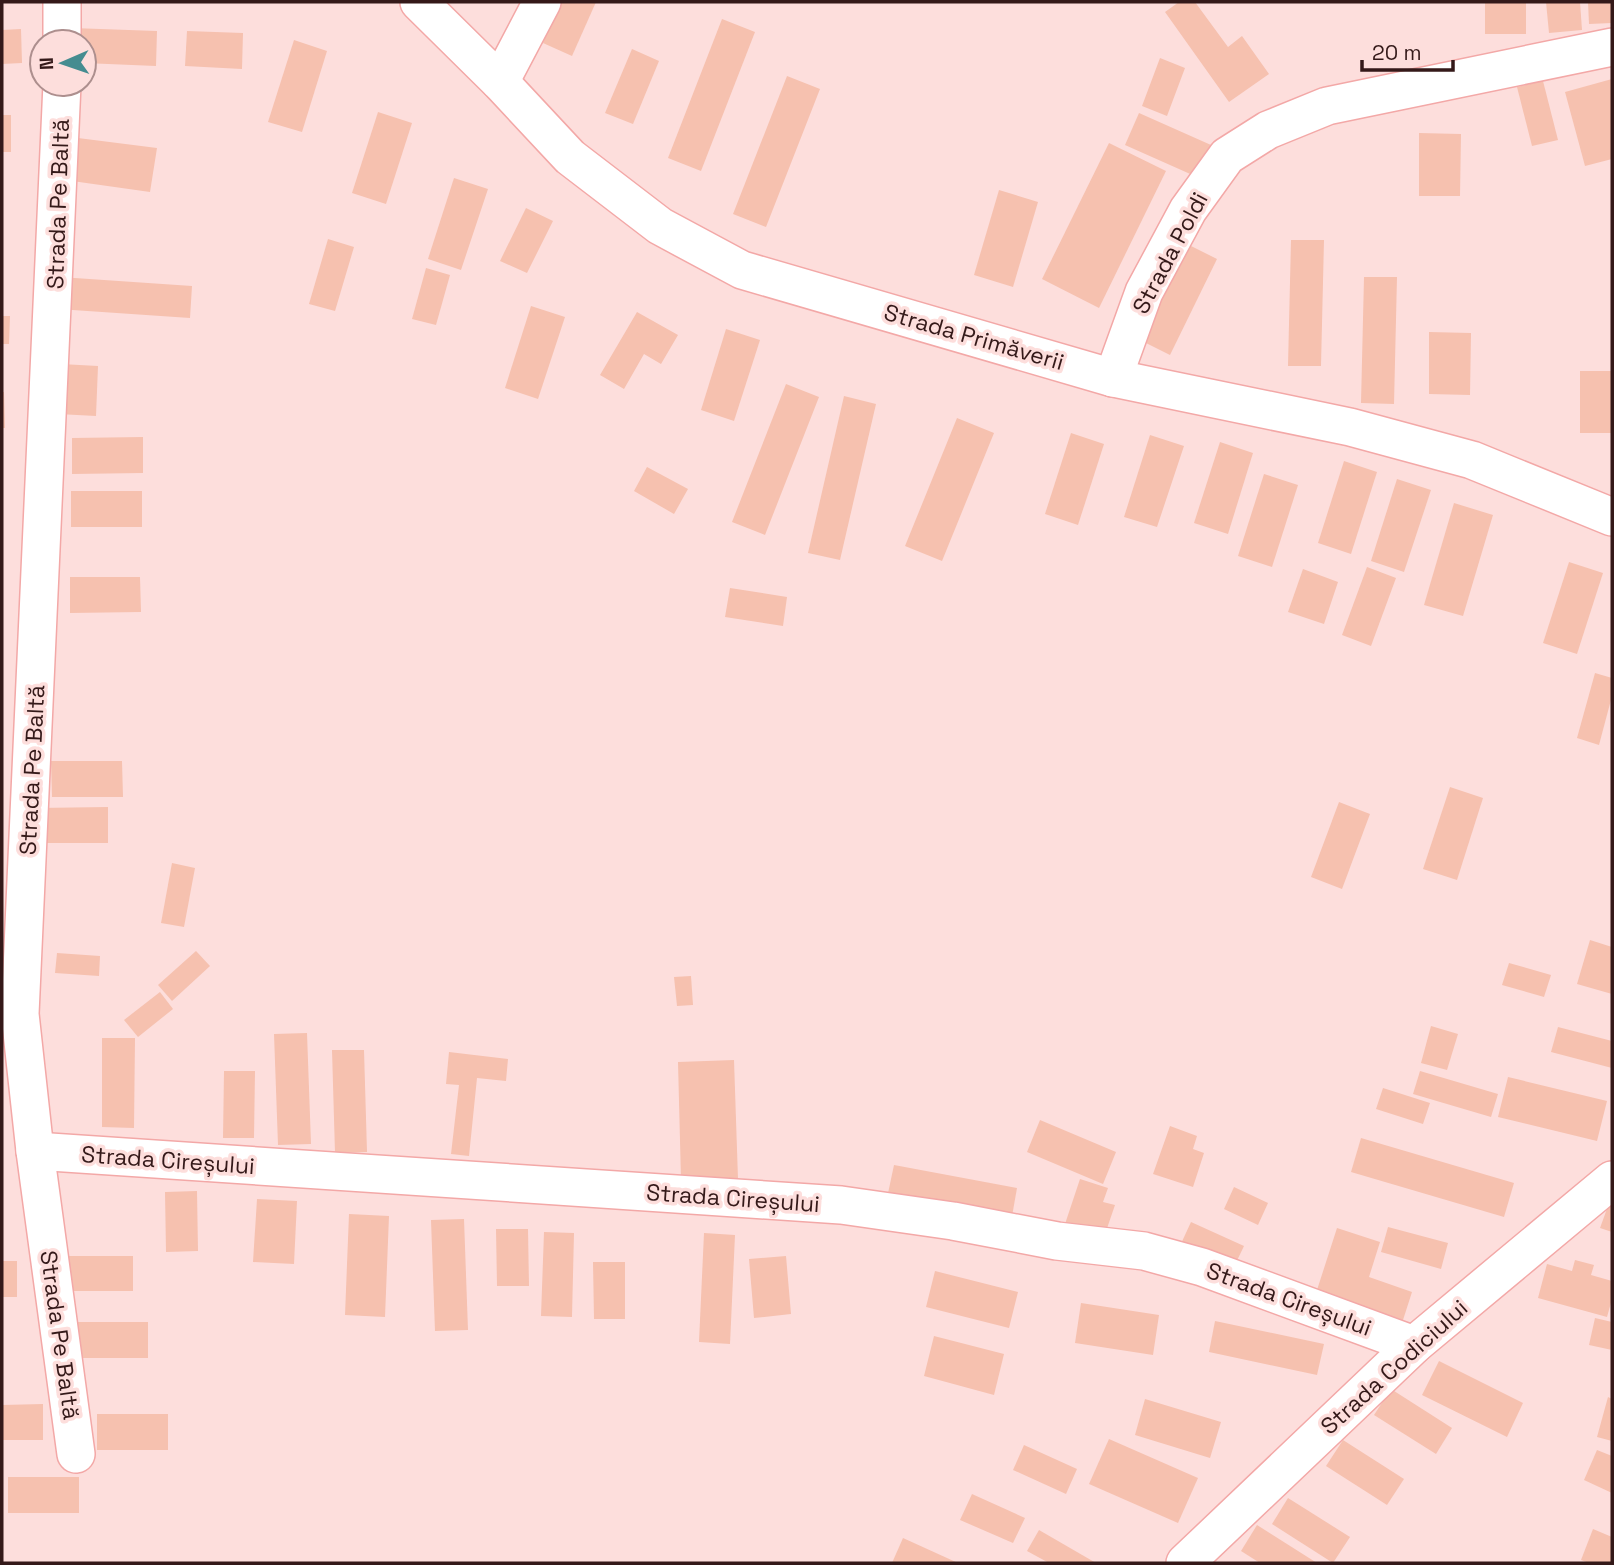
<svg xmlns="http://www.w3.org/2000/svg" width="1614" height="1565" font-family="'Space Grotesk',sans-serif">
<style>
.building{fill:#f6c1af}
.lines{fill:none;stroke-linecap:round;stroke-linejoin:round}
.minor-casing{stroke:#f3a8a7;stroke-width:40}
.minor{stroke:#fff;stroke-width:37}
.labels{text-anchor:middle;stroke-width:7;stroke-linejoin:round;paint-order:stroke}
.street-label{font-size:23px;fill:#341919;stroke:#fddedc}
</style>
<rect width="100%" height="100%" fill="#fddedc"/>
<!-- building -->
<g class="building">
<path d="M561 2H596L572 56 543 43Z"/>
<path d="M1179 2H1195L1228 47 1242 36 1269 74 1229 102 1165 12Z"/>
<rect x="1485" y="2" width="41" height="32"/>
<path d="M1546 2H1580L1582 30 1549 33Z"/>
<path d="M1588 2H1612V23L1589 24Z"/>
<path d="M722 19 755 32 701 171 668 158Z"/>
<path d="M72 28 157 31 156 66 84 63V42H72Z"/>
<path d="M21 29 22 63 2 64V30Z"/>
<path d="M187 31 243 33 242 69 185 66Z"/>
<path d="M294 40 327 51 302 132 268 122Z"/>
<path d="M632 49 659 61 633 124 605 113Z"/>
<path d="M1160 58 1185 68 1167 116 1142 106Z"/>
<path d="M787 76 820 89 766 227 733 214Z"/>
<path d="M1612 79V159L1585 166 1565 92Z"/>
<path d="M1543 81 1558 140 1532 146 1517 87Z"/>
<path d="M378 112 412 123 386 204 352 193Z"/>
<path d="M1139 113 1211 145 1197 177 1125 145Z"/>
<rect x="2" y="115" width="9" height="37"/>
<path d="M1419 133 1461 134 1460 196H1419Z"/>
<path d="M70 137 157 148 150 192 65 180Z"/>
<path d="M1109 143 1166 171 1099 308 1042 279Z"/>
<path d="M454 178 488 189 461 270 428 259Z"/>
<path d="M999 190 1038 202 1013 287 974 275Z"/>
<path d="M526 208 553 221 527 273 500 261Z"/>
<path d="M328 239 354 247 335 311 309 304Z"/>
<path d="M1291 240H1324L1321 366H1288Z"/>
<path d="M1187 244 1217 259 1170 355 1140 340Z"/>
<path d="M426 268 450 275 436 325 412 319Z"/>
<path d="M60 277 192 286 190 318 58 309Z"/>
<path d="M1364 277H1397L1394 404 1361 403Z"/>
<path d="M531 306 565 317 538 399 505 388Z"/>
<path d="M637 312 678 335 661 364 644 354 624 389 600 375Z"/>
<path d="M2 316H10L9 344H2Z"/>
<path d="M726 329 760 340 734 421 701 410Z"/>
<path d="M1429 332 1471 333 1470 395 1429 394Z"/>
<path d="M61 364 98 366 96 416 58 414Z"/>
<rect x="1580" y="371" width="32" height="62"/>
<path d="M786 384 819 397 765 535 732 522Z"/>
<path d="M2 392H4L5 428H2Z"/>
<path d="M844 396 876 404 840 560 808 553Z"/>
<path d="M957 418 994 433 942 561 905 546Z"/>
<path d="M1071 433 1104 444 1078 525 1045 514Z"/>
<path d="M1150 435 1184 446 1157 527 1124 517Z"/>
<path d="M143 437V473L72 474V438Z"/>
<path d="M1220 442 1253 453 1228 534 1194 523Z"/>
<path d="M1344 461 1377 472 1351 554 1318 543Z"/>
<path d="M647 467 688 489 674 514 634 491Z"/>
<path d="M1264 474 1298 485 1272 567 1238 556Z"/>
<path d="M1397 479 1431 490 1404 572 1371 561Z"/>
<rect x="71" y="491" width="71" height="36"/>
<path d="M1454 503 1493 515 1463 616 1424 605Z"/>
<path d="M1569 562 1603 573 1577 654 1543 643Z"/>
<path d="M1367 567 1396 578 1371 646 1342 635Z"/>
<path d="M1303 569 1338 582 1324 624 1288 612Z"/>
<path d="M70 577H140L141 612 70 613Z"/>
<path d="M730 588 787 597 783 626 725 617Z"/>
<path d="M1595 673 1612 678V696L1599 745 1577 738Z"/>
<path d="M51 761H122L123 797H52Z"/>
<path d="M1450 787 1483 798 1457 880 1423 869Z"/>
<path d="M1339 802 1370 814 1342 889 1311 877Z"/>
<path d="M108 807V843H37V808Z"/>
<path d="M172 863 195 868 184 927 161 923Z"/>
<path d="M1590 940 1612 947V994L1577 984Z"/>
<path d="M196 951 210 966 172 1001 158 985Z"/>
<path d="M57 953 100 956 99 976 55 973Z"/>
<path d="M1509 963 1551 975 1544 997 1502 985Z"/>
<path d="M691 976 693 1005 677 1006 674 977Z"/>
<path d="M160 992 173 1009 138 1037 124 1020Z"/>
<path d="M1431 1026 1458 1034 1447 1070 1421 1063Z"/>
<path d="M1558 1027 1612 1041V1068L1551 1052Z"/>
<path d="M307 1033 311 1144 278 1145 274 1034Z"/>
<path d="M102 1038H135L134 1128 102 1127Z"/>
<path d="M332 1050H364L367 1152 335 1153Z"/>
<path d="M449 1052 508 1059 506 1081 477 1078 469 1156 451 1154 459 1085 446 1084Z"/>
<path d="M734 1060 738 1179 681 1180 678 1062Z"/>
<path d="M224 1071H255L254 1138H223Z"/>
<path d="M1420 1071 1498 1094 1491 1117 1413 1094Z"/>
<path d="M1508 1077 1607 1101 1597 1141 1498 1117Z"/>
<path d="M1383 1088 1430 1103 1423 1124 1376 1109Z"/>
<path d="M1040 1120 1116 1152 1103 1184 1027 1152Z"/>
<path d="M1170 1126 1197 1136 1193 1149 1204 1153 1193 1187 1153 1174Z"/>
<path d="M1361 1138 1514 1183 1504 1217 1351 1172Z"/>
<path d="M894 1165 1017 1188 1011 1222 887 1198Z"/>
<path d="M1080 1179 1108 1188 1103 1202 1115 1205 1103 1240 1064 1227Z"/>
<path d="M1234 1187 1268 1203 1258 1225 1224 1209Z"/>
<path d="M197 1191 198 1251 166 1252 165 1192Z"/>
<path d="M1612 1195V1232L1600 1228Z"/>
<path d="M257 1199 297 1201 294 1264 253 1262Z"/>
<path d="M349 1214 389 1216 385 1317 345 1315Z"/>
<path d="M464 1219 468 1330 435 1331 431 1220Z"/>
<path d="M1191 1222 1244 1246 1232 1271 1179 1248Z"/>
<path d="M1388 1227 1448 1243 1441 1269 1381 1252Z"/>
<path d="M1337 1228 1380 1242 1369 1277 1412 1292 1403 1320 1317 1290Z"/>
<path d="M496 1229H528L529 1286H497Z"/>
<path d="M544 1232 574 1233 572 1317 541 1316Z"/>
<path d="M704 1233 735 1235 730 1344 699 1342Z"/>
<rect x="62" y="1256" width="71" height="35"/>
<path d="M786 1256 791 1314 754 1318 749 1259Z"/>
<path d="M1575 1260 1594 1265 1591 1275 1612 1281V1299L1607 1317 1538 1298 1547 1264 1572 1271Z"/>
<rect x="2" y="1261" width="15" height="36"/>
<path d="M593 1262H625V1319H594Z"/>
<path d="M935 1271 1018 1292 1009 1328 926 1307Z"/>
<path d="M1081 1303 1159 1315 1153 1355 1075 1343Z"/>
<path d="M1595 1318 1612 1322V1350L1589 1345Z"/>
<path d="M1215 1321 1324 1344 1317 1375 1209 1352Z"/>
<rect x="77" y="1322" width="71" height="36"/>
<path d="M934 1336 1004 1354 994 1395 924 1376Z"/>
<path d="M1439 1361 1523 1403 1507 1437 1422 1395Z"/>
<path d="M1391 1389 1452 1428 1436 1454 1374 1415Z"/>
<path d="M1608 1397 1612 1399V1441L1597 1437Z"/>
<path d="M1145 1399 1221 1422 1210 1458 1135 1435Z"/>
<path d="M43 1404V1440H2V1405Z"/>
<rect x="97" y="1414" width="71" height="36"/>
<path d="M1109 1439 1198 1478 1178 1523 1089 1484Z"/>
<path d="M1343 1440 1404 1479 1387 1505 1326 1466Z"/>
<path d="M1024 1445 1077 1469 1066 1494 1013 1470Z"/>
<path d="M1597 1450 1612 1456V1493L1584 1480Z"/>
<rect x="8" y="1477" width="71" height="36"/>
<path d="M972 1494 1025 1518 1013 1543 960 1520Z"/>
<path d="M1288 1498 1350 1537 1333 1563 1272 1524Z"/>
<path d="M1257 1525 1317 1563H1260L1241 1551Z"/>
<path d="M1593 1529 1612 1537V1563H1589L1581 1560Z"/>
<path d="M1039 1530 1096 1563H1049L1027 1551Z"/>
<path d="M903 1538 958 1563H892Z"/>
</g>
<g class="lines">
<!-- minor casing -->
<g class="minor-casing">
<g id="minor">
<path d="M419 2 500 82 570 157 660 226 742 270 1113 378 1350 427 1472 460 1612 517"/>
<path d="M62 42V2"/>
<path d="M500 82 542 2"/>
<path d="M62 84 20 1014 35 1151 76 1454"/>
<path d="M1113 378 1144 292 1188 210 1227 156 1268 130 1327 106 1612 47"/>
<path d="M35 1151 841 1205 953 1221 1057 1241 1144 1251 1202 1267 1414 1345"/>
<path d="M1185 1563 1414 1345 1612 1180"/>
</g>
</g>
<!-- minor -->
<use href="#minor" class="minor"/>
</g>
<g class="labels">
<!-- street labels -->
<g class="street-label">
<text transform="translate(58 204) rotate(-88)" y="8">Strada Pe Baltă</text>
<text transform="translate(1170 253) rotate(-62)" y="8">Strada Poldi</text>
<text transform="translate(974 337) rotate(16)" y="8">Strada Primăverii</text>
<text transform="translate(32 770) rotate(-87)" y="8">Strada Pe Baltă</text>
<text transform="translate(168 1160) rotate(4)" y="8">Strada Cireșului</text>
<text transform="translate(733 1198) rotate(4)" y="8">Strada Cireșului</text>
<text transform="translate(1289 1299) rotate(20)" y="8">Strada Cireșului</text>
<text transform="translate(60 1335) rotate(82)" y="8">Strada Pe Baltă</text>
<text transform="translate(1394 1367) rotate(-42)" y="8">Strada Codiciului</text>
</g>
</g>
<!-- border -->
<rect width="1614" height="1565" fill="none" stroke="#341919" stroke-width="7"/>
<!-- north arrow -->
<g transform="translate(63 63) rotate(268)"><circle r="33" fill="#fddedc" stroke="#ad8f8e" stroke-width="2"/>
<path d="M0-5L12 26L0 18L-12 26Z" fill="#458c90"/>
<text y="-10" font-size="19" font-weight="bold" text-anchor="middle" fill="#341919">N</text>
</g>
<!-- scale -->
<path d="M1362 60v10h91v-10" fill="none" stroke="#341919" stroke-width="3.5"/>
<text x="1372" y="60" font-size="21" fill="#341919" stroke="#fddedc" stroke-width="5" paint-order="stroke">20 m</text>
</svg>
